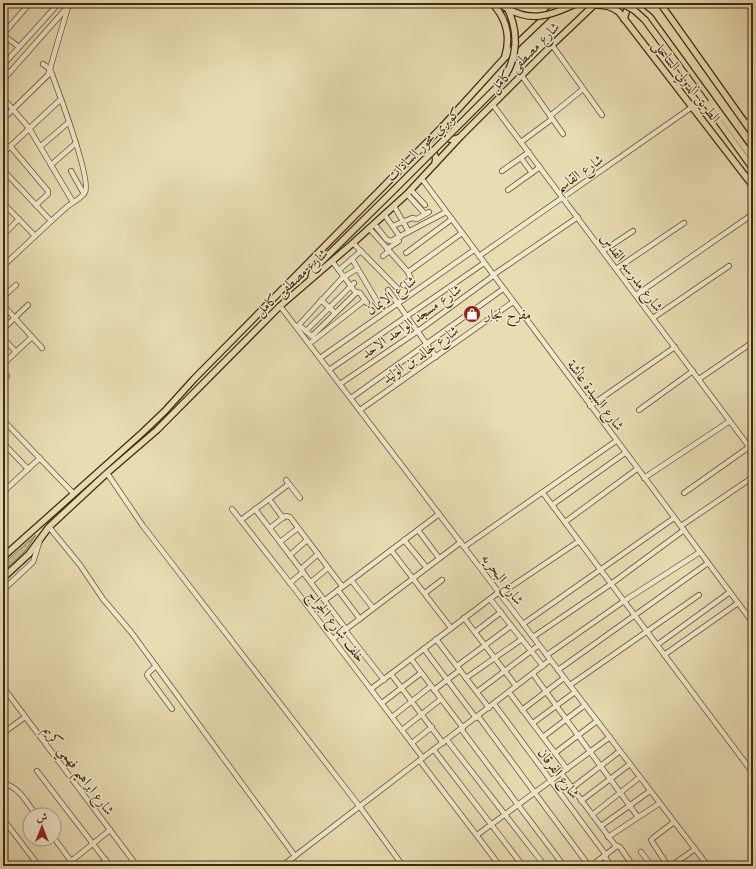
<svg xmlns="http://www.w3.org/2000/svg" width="756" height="869" font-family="'Libre Caslon Text',Amiri,serif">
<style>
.green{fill:url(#green-dots);stroke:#847453}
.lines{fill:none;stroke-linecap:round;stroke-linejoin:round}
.minor-casing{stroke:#685738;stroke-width:6}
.major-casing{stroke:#3e2b10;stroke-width:8}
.minor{stroke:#f0e8cd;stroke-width:4.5}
.major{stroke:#e8dcb2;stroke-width:5.5}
.major-bridge-casing{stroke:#3e2b10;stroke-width:8;stroke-linecap:butt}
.major-bridge{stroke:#e8dcb2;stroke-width:5.5}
.labels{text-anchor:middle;stroke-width:3;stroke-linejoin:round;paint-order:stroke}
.street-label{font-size:14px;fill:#3e2b10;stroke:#f0e8cd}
.poi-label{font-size:14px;fill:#3e2b10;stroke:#f0e8cd;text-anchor:start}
</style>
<defs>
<pattern id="green-dots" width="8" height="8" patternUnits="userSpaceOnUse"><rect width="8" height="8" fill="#cbbe96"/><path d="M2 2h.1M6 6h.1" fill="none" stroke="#afa380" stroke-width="1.8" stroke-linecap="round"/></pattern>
</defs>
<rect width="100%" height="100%" fill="#e8dcb2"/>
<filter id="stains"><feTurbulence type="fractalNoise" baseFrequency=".005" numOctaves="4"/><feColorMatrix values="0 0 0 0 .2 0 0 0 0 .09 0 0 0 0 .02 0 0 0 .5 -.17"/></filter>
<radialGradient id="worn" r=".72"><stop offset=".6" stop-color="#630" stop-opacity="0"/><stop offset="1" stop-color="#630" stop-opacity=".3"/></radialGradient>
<!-- green -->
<path class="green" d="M36 535 25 551 3 572V564Z"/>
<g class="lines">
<!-- minor casing -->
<g class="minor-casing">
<g id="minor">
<path d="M3 5 5 3"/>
<path d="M3 34 30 3"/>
<path d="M3 35 19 47"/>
<path d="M552 45 602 115"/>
<path d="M3 65 59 3"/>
<path d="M3 68 9 73"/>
<path d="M522 76 563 134"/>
<path d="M3 80 71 3"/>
<path d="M3 98 29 128 73 202"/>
<path d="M493 105 753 452"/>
<path d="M550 116 583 89"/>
<path d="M3 119 48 75 49 72 68 7 64 3"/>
<path d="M746 123 753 118"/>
<path d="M521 142 552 119"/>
<path d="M10 146 48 191V194L36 205"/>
<path d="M41 146 69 122"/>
<path d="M3 153 61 99"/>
<path d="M521 158 532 173"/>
<path d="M51 165 76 143"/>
<path d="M3 170 51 221"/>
<path d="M71 171 84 194"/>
<path d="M502 171 529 152"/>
<path d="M422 179 753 623"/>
<path d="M411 190 425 205"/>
<path d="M508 190 540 167"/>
<path d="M407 194 425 214"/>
<path d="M3 203 35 236"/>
<path d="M394 206 409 232"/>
<path d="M384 214 400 237"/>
<path d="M374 224 387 240 391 241 446 212"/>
<path d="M393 226 412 218 417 219 429 212"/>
<path d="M369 228 408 272 462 233"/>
<path d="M3 235 19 219"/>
<path d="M353 243 397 288"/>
<path d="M387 249 399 241"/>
<path d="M603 251 633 231"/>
<path d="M406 253 452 219"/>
<path d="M383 256 389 251"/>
<path d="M479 256 692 107"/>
<path d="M352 259 378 303"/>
<path d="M3 266C25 246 46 225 68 206 73 202 82 198 85 192 92 179 57 88 50 69L43 64"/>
<path d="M616 269 684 223"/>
<path d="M339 270 361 251"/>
<path d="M493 275 578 217"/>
<path d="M344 277 357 269"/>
<path d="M403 285 411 279 408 272"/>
<path d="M388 290 436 357"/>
<path d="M356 292 360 293 367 303"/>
<path d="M636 295 753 214"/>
<path d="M3 297 16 285"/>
<path d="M321 300 335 313"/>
<path d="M3 305 42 348"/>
<path d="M280 306 708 866"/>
<path d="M653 318 729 266"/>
<path d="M299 325 314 338"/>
<path d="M297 327 344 276"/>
<path d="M3 329 28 305"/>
<path d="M306 331 354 283"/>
<path d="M312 336 356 293 332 261"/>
<path d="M3 338 16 352"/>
<path d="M309 344 365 300"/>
<path d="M320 358 474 250"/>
<path d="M3 364 32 337"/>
<path d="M329 370 484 263"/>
<path d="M3 372 7 376"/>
<path d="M699 379 753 342"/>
<path d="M340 384 418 331 493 276"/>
<path d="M351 398 503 289"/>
<path d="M590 406 675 347"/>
<path d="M360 410 513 302"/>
<path d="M639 410 693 371"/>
<path d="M3 420 73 493"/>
<path d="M3 443 28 469"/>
<path d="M107 473 143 526 360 807 403 866"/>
<path d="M644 478 730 421"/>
<path d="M286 480 300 498"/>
<path d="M3 492 40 458"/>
<path d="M543 493 753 773"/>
<path d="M684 493 749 447"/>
<path d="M269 499 283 518"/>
<path d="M552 505 625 453"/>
<path d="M232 509 297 592 423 758"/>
<path d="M255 509 346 629"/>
<path d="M241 520 289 484"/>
<path d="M565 522 637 469"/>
<path d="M681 526 753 477"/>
<path d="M49 527 80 565 103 599 131 632 295 856"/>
<path d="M270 528 285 516 290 517 342 586"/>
<path d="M418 530 439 558"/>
<path d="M404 540 427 568"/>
<path d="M280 542 298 528"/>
<path d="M464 547 616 441"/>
<path d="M391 550 451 628"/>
<path d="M290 555 307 540"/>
<path d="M301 569 318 554"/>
<path d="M351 580 373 608"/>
<path d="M311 582 328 568"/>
<path d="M290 583 303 572"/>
<path d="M3 590 33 562 40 540"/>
<path d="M338 590 360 619"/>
<path d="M425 593 442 580"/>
<path d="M500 594 579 541"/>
<path d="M490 599 543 666"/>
<path d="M325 600 439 514"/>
<path d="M464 618 516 686"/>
<path d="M523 624 674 518"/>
<path d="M345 630 384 680"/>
<path d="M475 632 501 612"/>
<path d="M533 637 611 584 684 530"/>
<path d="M333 639 461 542"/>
<path d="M436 639 489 708"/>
<path d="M657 645 730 592"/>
<path d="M424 649 476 718"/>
<path d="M547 655 624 601 700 552"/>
<path d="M664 655 738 603"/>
<path d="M411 659 463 728"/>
<path d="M156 666 148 673 147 675 172 709"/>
<path d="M457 666 511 626"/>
<path d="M558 670 708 563"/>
<path d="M391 674 443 743"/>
<path d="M533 674 638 817"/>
<path d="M466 678 522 639"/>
<path d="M570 685 699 595"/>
<path d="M3 687 137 866"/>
<path d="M371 689 499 592"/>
<path d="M434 690 460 670"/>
<path d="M477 692 539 645"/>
<path d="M509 692 567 769"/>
<path d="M382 703 421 673"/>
<path d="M494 704 606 855"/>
<path d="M522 710 564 678"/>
<path d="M478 716 589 866"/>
<path d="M392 717 431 686"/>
<path d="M533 723 575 692"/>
<path d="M3 724 7 730"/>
<path d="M461 729 564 866"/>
<path d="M402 730 441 699"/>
<path d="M3 733 25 717"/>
<path d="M543 737 585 705"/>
<path d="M447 740 545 866"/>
<path d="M412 743 432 727"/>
<path d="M434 750 523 866"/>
<path d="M555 753 597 721"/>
<path d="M420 761 500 866"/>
<path d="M37 771 110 866"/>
<path d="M561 773 615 845 620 847 633 866"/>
<path d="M3 784C18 785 28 804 36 815"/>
<path d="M572 788 620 751"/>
<path d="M581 801 630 764"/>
<path d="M592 815 640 777"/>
<path d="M3 819 39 866"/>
<path d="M601 826 650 791"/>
<path d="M477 835 610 737"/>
<path d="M608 837 660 803"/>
<path d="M54 838 71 861"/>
<path d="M641 852 652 866"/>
<path d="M604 856 611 866"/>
<path d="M65 866 110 830"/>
<path d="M97 866 106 860"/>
<path d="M282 866 550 660"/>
<path d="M591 866 617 846"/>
<path d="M668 866 651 840 653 838 674 822"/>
<path d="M671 866 695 849"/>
<path d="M752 866 753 865"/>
</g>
</g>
<!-- major casing -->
<g class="major-casing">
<g id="major">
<path d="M492 3C506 18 511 36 505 56"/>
<path d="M633 3 650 17 753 159"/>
<path d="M660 3 753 134"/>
<path d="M594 5C605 5 611 6 619 12L753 186"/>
<path d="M504 8 513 3"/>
<path d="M624 19 627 9 631 3"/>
<path d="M706 103 753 169"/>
<path d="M443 126V133C447 139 452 141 458 138"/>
<path d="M420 150C430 146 438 154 435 164"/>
<path d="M311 278 312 273 321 262 394 190"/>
<path d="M3 557 142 433 165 411 194 379 443 126 519 42 560 3"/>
<path d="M3 578 29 554 49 527 107 473 157 430 280 306 353 243 407 194 461 136 552 45 596 3"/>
</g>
</g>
<!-- minor -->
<use href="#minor" class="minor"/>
<!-- major -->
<use href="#major" class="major"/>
<!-- major-bridge casing -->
<g class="major-bridge-casing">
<g id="major-bridge">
<path d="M499 3C529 25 548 16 578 3"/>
<path d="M621 3 634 10 645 20 706 103"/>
<path d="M394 190 498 86C519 61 520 31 505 3"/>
</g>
</g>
<!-- major-bridge -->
<use href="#major-bridge" class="major-bridge"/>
</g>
<!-- icons -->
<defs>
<g id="shop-disc" transform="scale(0.9)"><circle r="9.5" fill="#8f2418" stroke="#f0e8cd"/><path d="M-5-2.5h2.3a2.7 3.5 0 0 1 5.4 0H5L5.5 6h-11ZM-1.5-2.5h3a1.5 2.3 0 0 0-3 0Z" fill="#fff"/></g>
</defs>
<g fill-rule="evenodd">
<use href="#shop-disc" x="472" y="314"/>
</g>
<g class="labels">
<!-- street labels -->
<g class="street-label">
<text transform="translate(524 57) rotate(-45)" y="5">شارع مصطفى كامل</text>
<text transform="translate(687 81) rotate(52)" y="5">الطريق الدولي الساحلى</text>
<text transform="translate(423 144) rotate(-45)" y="5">كوبري محور السادات</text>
<text transform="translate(579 173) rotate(-35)" y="5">شارع القاسم</text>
<text transform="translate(632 272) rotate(53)" y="5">شارع مدرسه القدس</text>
<text transform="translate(291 282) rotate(-42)" y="5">شارع مصطفى كامل</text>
<text transform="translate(391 295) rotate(-35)" y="5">شارع الايمان</text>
<text transform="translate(411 321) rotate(-35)" y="5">شارع مسجد الواحد الاحد</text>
<text transform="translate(420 354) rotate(-35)" y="5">شارع خالد بن الوليد</text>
<text transform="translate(596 395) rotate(53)" y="5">شارع السيدة عائشة</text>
<text transform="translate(503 579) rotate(53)" y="5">شارع البحريه</text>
<text transform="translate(337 626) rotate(53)" y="5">خلف شارع الجراج</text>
<text transform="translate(79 770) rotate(53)" y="5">شارع ابراهيم فهمي كريم</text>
<text transform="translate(559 773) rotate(53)" y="5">شارع الفرقان</text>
</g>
<!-- poi labels -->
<g class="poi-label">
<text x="485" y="319">مفرح نجار</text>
</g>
</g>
<!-- margin -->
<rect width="756" height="869" fill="none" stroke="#e8dcb2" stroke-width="16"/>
<rect x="4" y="4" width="748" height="861" fill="none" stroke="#3e2b10" stroke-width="2"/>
<rect x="8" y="8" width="740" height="853" fill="none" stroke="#3e2b10"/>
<!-- north arrow -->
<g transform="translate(42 827)"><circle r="19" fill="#f0e8cd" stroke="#a99c81"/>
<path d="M0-3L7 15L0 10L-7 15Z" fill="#8f2418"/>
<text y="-6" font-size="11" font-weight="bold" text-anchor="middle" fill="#3e2b10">ش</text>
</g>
<rect width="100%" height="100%" filter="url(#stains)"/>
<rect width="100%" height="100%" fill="url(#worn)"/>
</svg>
